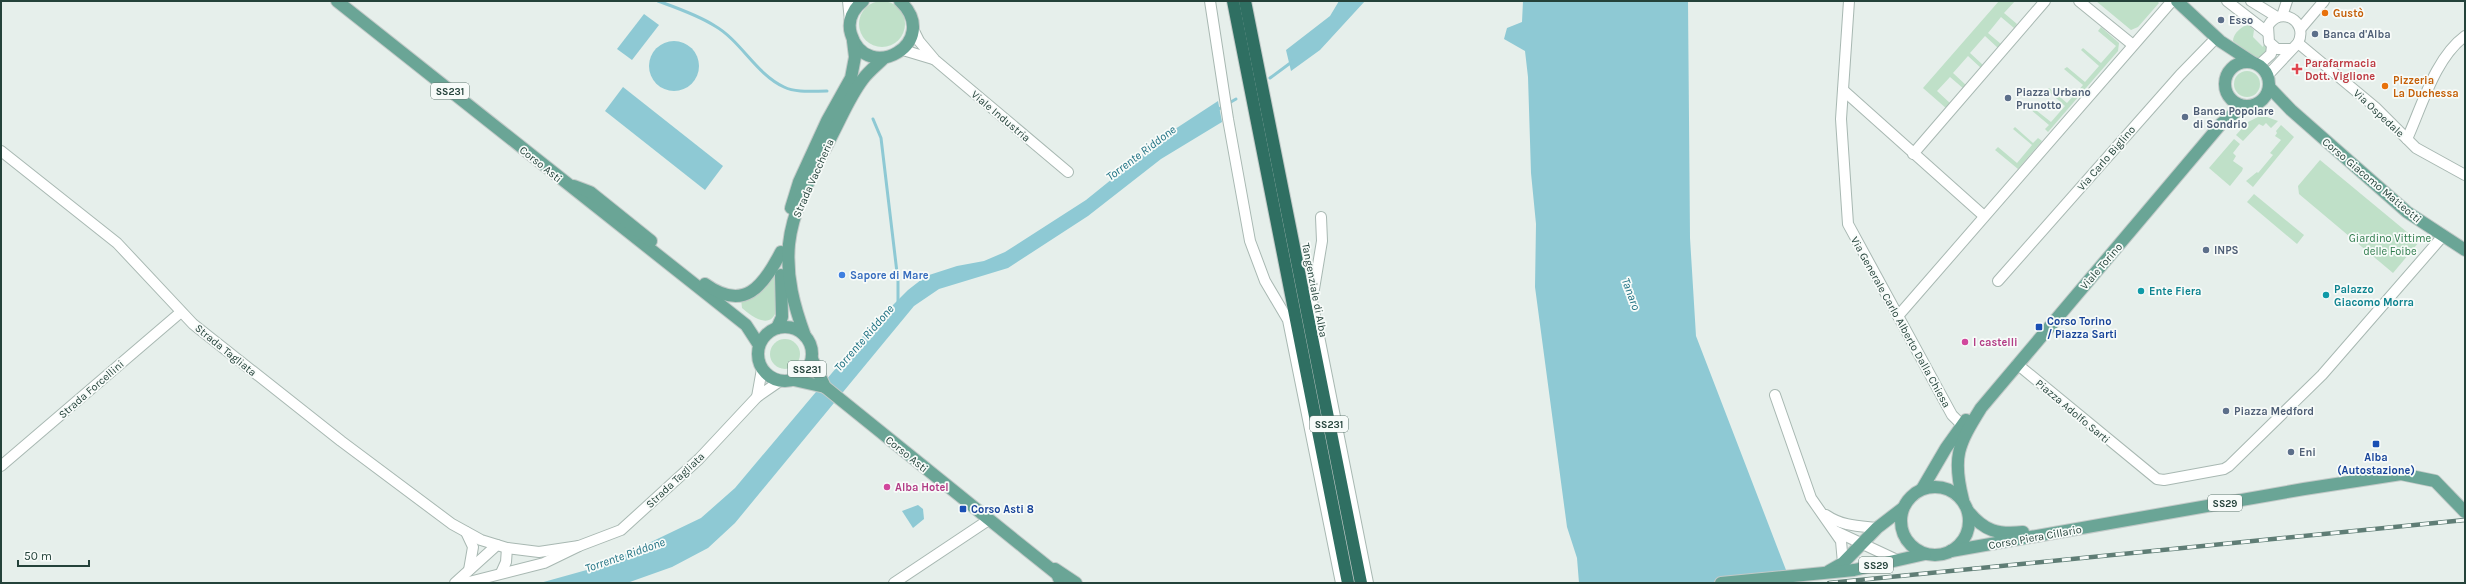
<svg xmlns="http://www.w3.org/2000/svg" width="2466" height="584" font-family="Karla,sans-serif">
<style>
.green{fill:#bfe0c8}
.water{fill:#8ec9d4}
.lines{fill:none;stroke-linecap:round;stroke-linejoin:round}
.stream{stroke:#8ec9d4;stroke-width:3}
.minor-casing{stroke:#a8b8b2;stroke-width:12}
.major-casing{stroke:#c2cac8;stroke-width:14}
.highway-casing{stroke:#c2cac8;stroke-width:14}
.minor{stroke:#fff;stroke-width:10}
.major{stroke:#6aa596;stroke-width:12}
.highway{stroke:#2f6f62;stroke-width:12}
.rail-casing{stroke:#5f7d75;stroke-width:4.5}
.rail{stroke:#f7fbf9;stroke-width:3;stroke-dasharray:9;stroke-linecap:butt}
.food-dot{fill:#e8710a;stroke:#f7fbf9;stroke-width:1.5}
.service-dot{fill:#5c6f8a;stroke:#f7fbf9;stroke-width:1.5}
.health-dot{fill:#e0444e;stroke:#f7fbf9;stroke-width:1.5}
.shop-dot{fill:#3f7fe0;stroke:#f7fbf9;stroke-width:1.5}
.culture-dot{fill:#0f9aa8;stroke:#f7fbf9;stroke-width:1.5}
.transit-dot{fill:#1a4fb4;stroke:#f7fbf9;stroke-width:1.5}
.hotel-dot{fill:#d1479c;stroke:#f7fbf9;stroke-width:1.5}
.labels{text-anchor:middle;stroke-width:3.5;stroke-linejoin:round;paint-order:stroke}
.shield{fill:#f7fbf9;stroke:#637a73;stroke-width:1}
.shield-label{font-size:10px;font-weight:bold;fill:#24423a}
.food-label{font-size:11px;font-weight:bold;fill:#c56008;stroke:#f7fbf9;text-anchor:start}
.service-label{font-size:11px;font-weight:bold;fill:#4e5e75;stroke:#f7fbf9;text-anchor:start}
.health-label{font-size:11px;font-weight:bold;fill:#be3a42;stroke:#f7fbf9;text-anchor:start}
.street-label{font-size:11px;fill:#24423a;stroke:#f7fbf9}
.park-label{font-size:11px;fill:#2d7a4b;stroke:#f7fbf9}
.shop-label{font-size:11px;font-weight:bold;fill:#366cbe;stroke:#f7fbf9;text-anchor:start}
.culture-label{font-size:11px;font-weight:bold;fill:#0d838f;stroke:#f7fbf9;text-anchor:start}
.transit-label{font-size:11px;font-weight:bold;fill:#164399;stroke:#f7fbf9;text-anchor:start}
.hotel-label{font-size:11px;font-weight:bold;fill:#b23c85;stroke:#f7fbf9;text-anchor:start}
.water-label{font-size:12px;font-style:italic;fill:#1c6f80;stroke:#f7fbf9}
</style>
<rect width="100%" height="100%" fill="#e6efeb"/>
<!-- green -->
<g class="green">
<circle cx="882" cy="24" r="23"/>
<path d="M1999 1H2015L2004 13 2017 24 2014 28 2001 17 1988 33 2001 44 1998 48 1985 36 1970 53 1983 65 1981 68 1968 56 1953 73 1967 86 1964 89 1950 77 1937 91 1951 104 1947 109 1923 88Z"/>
<path d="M2096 1H2157L2159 3 2138 27 2131 30Z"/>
<path d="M2249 25 2254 30 2253 37 2263 47 2265 41 2268 43 2267 50 2258 60 2233 41C2233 34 2242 25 2249 25Z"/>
<path d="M2101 27 2119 43 2118 51 2048 132 2045 129 2049 125 2030 109 2032 107 2051 122 2065 106 2047 90 2049 88 2067 103 2083 85 2064 69 2067 67 2085 82 2099 66 2081 50 2083 48 2101 63 2116 46 2098 31Z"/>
<circle cx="2247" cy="84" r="13"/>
<path d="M2258 117H2267L2278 121 2271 128 2266 123 2263 126 2259 124 2243 141 2236 135 2248 122Z"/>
<path d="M2281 125 2294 137 2253 187 2246 181 2257 172 2258 173 2273 155 2270 153 2281 140 2275 136 2277 133 2276 131Z"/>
<path d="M2015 127 2033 143 2038 138 2042 141 2018 169 1995 150 1998 147 2017 163 2032 145 2013 129Z"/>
<path d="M2234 139 2240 144 2233 153 2236 156 2233 161 2243 168 2242 171 2230 186 2209 168Z"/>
<path d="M2320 160 2419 242 2393 273 2299 194 2298 186Z"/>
<path d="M2254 194 2304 235 2297 244 2247 202Z"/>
<path d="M775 272 778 314H775C768 329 750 315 742 308L741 299Z"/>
<circle cx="785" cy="354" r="15"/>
</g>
<!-- water -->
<g class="water">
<path d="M1339 1H1365L1320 50 1291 71 1286 50 1330 16Z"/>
<path d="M1523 1H1688L1690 238 1696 336 1791 583H1579L1577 558 1567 527 1535 287 1536 224 1531 173 1528 77 1525 51 1504 39 1507 28 1522 22Z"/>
<path d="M644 14 659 25 632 60 617 49Z"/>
<circle cx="674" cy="66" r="25"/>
<path d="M623 87 723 166 705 190 605 111Z"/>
<path d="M1218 101 1222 122 1161 159 1088 216 1008 268 939 289 914 306 735 523 708 548 672 567 627 583H540L601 566 701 518 735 488 869 329 908 290 926 276 957 266 984 261 1005 252 1086 200 1169 133Z"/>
<path d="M918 505 923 509 924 519 913 528 902 511Z"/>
</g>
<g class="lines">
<!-- stream -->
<g class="stream">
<path d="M658 1C677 8 698 15 715 26 741 41 756 74 784 87 796 93 813 91 827 91"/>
<path d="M1270 78 1293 61"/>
<path d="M1217 110 1236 99"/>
<path d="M873 119 881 138 898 281V304"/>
</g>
<!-- minor casing -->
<g class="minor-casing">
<g id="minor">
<path d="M848 1 850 21"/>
<path d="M1210 1 1228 119 1250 241 1265 281 1288 320 1341 583"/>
<path d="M1849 1 1841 119 1848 224 1952 415 1962 425"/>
<path d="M2079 1 2133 45"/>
<path d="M2227 1 2267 32"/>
<path d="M2251 1 2277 17"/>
<path d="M2282 16 2287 1"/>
<path d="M2301 28 2324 1"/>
<path d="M913 29 919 41 935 60 1068 172"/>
<path d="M2298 43 2375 107 2416 148 2465 175"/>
<path d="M903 50 933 59"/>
<path d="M2259 65 2271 54 2272 46"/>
<path d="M2268 75 2298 43C2309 21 2280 5 2268 26L2269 42 2277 49H2291"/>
<path d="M1843 90 1984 216"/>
<path d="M2407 139C2422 106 2435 58 2465 36"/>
<path d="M1 151 117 243 193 324 341 441 452 524 481 540 507 548 539 552 579 546"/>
<path d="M1913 154 2045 1"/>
<path d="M1321 217 1322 241 1312 301 1368 583"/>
<path d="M1998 281 2180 75 2216 38"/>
<path d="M1898 316 2172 1"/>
<path d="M2017 364 2157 479 2164 480 2224 469 2229 466 2322 375 2442 237"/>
<path d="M1775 395 1811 498 1841 541 1843 563"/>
<path d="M757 397 762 369"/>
<path d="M1 466 181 312"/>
<path d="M1826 515C1842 526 1858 526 1877 528"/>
<path d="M1835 531 1897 560"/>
<path d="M466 532 473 547 469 570"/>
<path d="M501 573 506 562 507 548"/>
<path d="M455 583 497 545"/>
<path d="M465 583 544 563 579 546 621 530 699 459 757 397 780 381"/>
<path d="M894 583 990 519"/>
</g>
</g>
<!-- major casing -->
<g class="major-casing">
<g id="major">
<path d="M337 1 746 325 759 345"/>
<path d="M863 1C853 9 847 21 851 34 867 86 943 42 900 1"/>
<path d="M2177 1 2220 41 2252 62"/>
<circle cx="2247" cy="84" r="22"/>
<path d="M2269 87 2291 110 2407 212 2465 250"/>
<path d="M574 186 590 192 651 241"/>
<path d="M791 208 799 182 827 121 851 78 855 57 853 41"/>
<path d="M705 284C744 312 763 287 781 252"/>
<circle cx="785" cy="354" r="27"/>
<path d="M777 328 782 317 781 275"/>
<path d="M805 336C794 306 786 277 789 244 793 206 815 169 832 135 842 116 850 96 863 79 869 71 877 65 884 58"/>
<path d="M812 359 825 387 1027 550 1057 574 1061 583"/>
<path d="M794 380 825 387"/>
<circle cx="1935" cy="521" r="34"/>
<path d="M1922 489 1946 448 1966 420"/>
<path d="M1963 500C1952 457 1958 445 1981 408L2221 124 2243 106"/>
<path d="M1968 511C1984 531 1998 535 2023 532"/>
<path d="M1951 551 2304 489 2401 474 2435 481 2465 512"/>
<path d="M1055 569 1076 583"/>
<path d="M1829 571 1843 563 1877 528 1903 508"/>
<path d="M1721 583 1854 570 1925 554"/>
</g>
</g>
<!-- highway casing -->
<g class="highway-casing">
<g id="highway">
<path d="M1233 1 1348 583"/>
<path d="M1245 1 1361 583"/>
</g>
</g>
<!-- minor -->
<use href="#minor" class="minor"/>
<!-- major -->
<use href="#major" class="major"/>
<!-- highway -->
<use href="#highway" class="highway"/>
<!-- rail casing -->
<g class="rail-casing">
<path id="rail" d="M1829 583 2465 520"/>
</g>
<!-- rail -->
<use href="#rail" class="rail"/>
</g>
<!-- markers -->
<g class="food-dot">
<circle cx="2325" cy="13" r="4"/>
<circle cx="2385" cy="86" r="4"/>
</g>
<g class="service-dot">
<circle cx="2221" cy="20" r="4"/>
<circle cx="2315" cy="34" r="4"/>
<circle cx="2008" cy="98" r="4"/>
<circle cx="2185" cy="117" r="4"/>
<circle cx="2206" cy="250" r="4"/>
<circle cx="2226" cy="411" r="4"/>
<circle cx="2291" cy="452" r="4"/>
</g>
<path class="health-dot" d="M2295 63h4v4h4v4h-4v4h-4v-4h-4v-4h4z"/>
<circle class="shop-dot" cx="842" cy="275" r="4"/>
<g class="culture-dot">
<circle cx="2141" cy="291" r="4"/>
<circle cx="2326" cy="295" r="4"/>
</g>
<g class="transit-dot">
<rect x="2035" y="323" width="8" height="8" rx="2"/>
<rect x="2372" y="440" width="8" height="8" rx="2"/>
<rect x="959" y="505" width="8" height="8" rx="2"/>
</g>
<g class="hotel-dot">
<circle cx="1965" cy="342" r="4"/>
<circle cx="887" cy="487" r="4"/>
</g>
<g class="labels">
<!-- shield labels -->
<g class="shield">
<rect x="431" y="83" width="38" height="16" rx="3"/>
<rect x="788" y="361" width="38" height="16" rx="3"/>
<rect x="1310" y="416" width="38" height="16" rx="3"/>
<rect x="2208" y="495" width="34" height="16" rx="3"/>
<rect x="1859" y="557" width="34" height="16" rx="3"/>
</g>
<g class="shield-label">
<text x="450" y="95">SS231</text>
<text x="807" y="373">SS231</text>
<text x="1329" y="428">SS231</text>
<text x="2225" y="507">SS29</text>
<text x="1876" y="569">SS29</text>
</g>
<!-- food labels -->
<g class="food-label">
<text x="2333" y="17">Gustò</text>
<text x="2393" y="84">Pizzeria<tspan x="2393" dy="13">La Duchessa</tspan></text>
</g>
<!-- service labels -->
<g class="service-label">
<text x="2229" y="24">Esso</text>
<text x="2323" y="38">Banca d'Alba</text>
<text x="2016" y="96">Piazza Urbano<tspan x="2016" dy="13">Prunotto</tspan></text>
<text x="2193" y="115">Banca Popolare<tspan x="2193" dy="13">di Sondrio</tspan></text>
<text x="2214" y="254">INPS</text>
<text x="2234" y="415">Piazza Medford</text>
<text x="2299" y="456">Eni</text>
</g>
<!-- health labels -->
<g class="health-label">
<text x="2305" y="67">Parafarmacia<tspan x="2305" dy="13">Dott. Viglione</tspan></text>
</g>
<!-- street labels -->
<g class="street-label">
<text transform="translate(2379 113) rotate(43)" y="4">Via Ospedale</text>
<text transform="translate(1001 116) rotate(40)" y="4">Viale Industria</text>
<text transform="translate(2106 158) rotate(-49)" y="4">Via Carlo Biglino</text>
<text transform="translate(541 164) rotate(39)" y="4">Corso Asti</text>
<text transform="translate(813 178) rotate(-66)" y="4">Strada Vaccheria</text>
<text transform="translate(2372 180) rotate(40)" y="4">Corso Giacomo Matteotti</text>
<text transform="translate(2101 266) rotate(-49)" y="4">Viale Torino</text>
<text transform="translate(1315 290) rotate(79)" y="4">Tangenziale di Alba</text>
<text transform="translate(1901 322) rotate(61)" y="4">Via Generale Carlo Alberto Dalla Chiesa</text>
<text transform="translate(226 350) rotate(39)" y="4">Strada Tagliata</text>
<text transform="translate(91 389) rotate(-41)" y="4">Strada Forcellini</text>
<text transform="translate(2073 411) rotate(40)" y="4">Piazza Adolfo Sarti</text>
<text transform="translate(907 454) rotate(39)" y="4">Corso Asti</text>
<text transform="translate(675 480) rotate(-43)" y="4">Strada Tagliata</text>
<text transform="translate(2035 537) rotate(-10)" y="4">Corso Piera Cillario</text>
</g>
<!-- park labels -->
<g class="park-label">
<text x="2390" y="242">Giardino Vittime<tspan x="2390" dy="13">delle Foibe</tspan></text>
</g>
<!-- shop labels -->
<g class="shop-label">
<text x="850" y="279">Sapore di Mare</text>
</g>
<!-- culture labels -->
<g class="culture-label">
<text x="2334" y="293">Palazzo<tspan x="2334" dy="13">Giacomo Morra</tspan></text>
<text x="2149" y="295">Ente Fiera</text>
</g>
<!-- transit labels -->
<g class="transit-label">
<text x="2047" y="325">Corso Torino<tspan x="2047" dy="13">/ Piazza Sarti</tspan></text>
<text x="2376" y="461" text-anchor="middle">Alba<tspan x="2376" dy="13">(Autostazione)</tspan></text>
<text x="971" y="513">Corso Asti 8</text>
</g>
<!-- hotel labels -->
<g class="hotel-label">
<text x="1973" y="346">I castelli</text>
<text x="895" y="491">Alba Hotel</text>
</g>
<!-- water labels -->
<g class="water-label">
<text transform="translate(1141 153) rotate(-37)" y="4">Torrente Riddone</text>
<text transform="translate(1631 294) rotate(70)" y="4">Tanaro</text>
<text transform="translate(864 338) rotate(-49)" y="4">Torrente Riddone</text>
<text transform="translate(625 555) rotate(-19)" y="4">Torrente Riddone</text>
</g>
</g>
<!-- border -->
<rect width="2466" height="584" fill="none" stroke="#24423a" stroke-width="4"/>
<!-- scale -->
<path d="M18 560v6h71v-6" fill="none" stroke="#24423a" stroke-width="2"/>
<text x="24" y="560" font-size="12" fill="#24423a" stroke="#f7fbf9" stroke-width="3" paint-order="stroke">50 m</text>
</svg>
